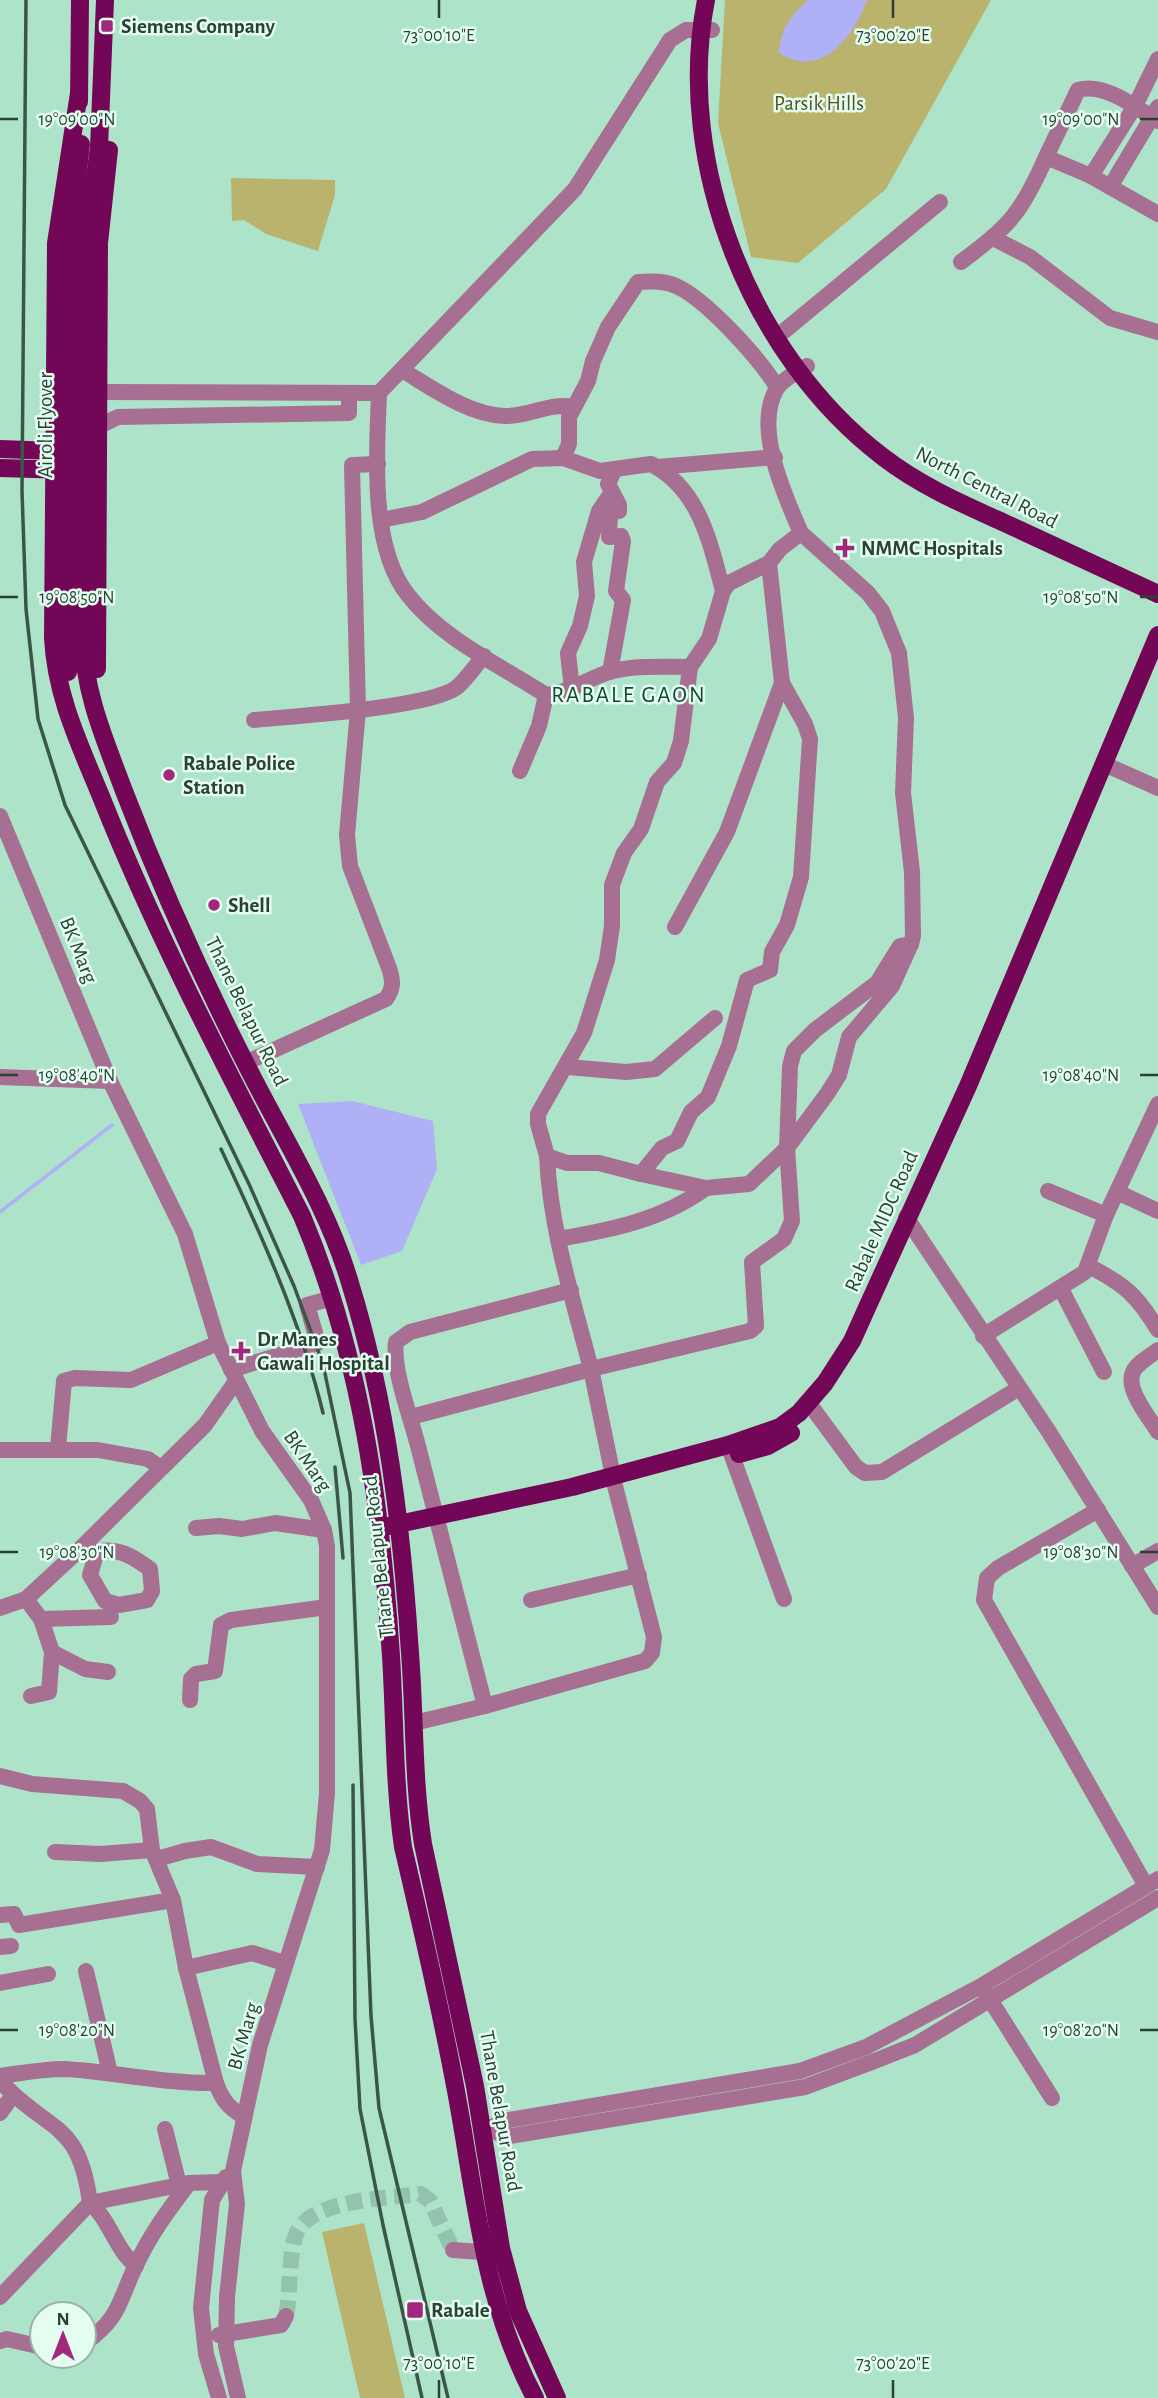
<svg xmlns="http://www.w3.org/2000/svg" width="1158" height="2398" font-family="'Alegreya Sans',sans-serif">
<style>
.green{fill:#bab36d}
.water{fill:#afb0f6}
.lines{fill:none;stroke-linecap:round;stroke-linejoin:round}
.stream{stroke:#afb0f6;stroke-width:3.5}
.minor-tunnel{stroke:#93c3ac;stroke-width:16;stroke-dasharray:16 8;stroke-linecap:butt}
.minor{stroke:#a76f91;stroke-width:16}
.major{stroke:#740657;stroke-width:18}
.rail{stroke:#3b5548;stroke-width:3.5}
.major-bridge{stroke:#740657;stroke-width:18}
.ticks{fill:none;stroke:#2b4136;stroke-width:2.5}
.poi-dot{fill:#a2277d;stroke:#e3fef0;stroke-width:2.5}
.labels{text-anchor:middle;stroke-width:5;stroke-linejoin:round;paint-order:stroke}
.poi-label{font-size:21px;font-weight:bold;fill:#2b4136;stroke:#e3fef0;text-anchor:start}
.park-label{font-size:21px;fill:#555025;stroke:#e3fef0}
.street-label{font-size:21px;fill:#2b4136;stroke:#e3fef0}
.neighbourhood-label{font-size:23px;letter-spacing:2px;fill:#124933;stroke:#e3fef0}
.ticks-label{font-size:18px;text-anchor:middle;fill:#2b4136;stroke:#e3fef0;stroke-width:5;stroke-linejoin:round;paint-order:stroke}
</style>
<rect width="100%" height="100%" fill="#ade4c9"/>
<!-- green -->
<g class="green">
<path d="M725 0H991L886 189 798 263 751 257 718 123Z"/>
<path d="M231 178 335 180V195L318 251 266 234 244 220 232 221Z"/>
<path d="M364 2223 405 2398H360L322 2232Z"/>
</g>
<!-- water -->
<g class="water">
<path d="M808 0H867C853 37 822 80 779 53 781 28 790 17 808 0Z"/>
<path d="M352 1101 433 1121 437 1169 402 1251 361 1265 298 1104Z"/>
</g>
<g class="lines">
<!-- stream -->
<path class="stream" d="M0 1212 112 1125"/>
<!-- minor-tunnel -->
<path class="minor-tunnel" d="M286 2316C291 2294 288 2247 298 2230 316 2199 389 2198 421 2194L430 2201 453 2250"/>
<!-- minor -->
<g class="minor">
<path d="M1158 121C1136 108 1105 82 1078 90L1046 157 1091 176 1158 214"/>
<path d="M1091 176 1135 106 1158 59"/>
<path d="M1110 187 1158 107"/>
<path d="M993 238 1030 257 1110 318 1158 332"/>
<path d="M961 262C1010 225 1021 214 1046 157"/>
<path d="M783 332 940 202"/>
<path d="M402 370C432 388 469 415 505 416 528 417 550 402 574 407"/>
<path d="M98 392 379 393 575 189 670 40 686 30H712"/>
<path d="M379 393C377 452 369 546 408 595 442 639 500 665 546 695 571 693 589 677 613 671 638 665 665 667 690 667L709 639 723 591 729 583 769 563 780 549 801 533C785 496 754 429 776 390 781 380 797 372 807 366"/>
<path d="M91 430 118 417 349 413V393"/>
<path d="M563 458 569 444V417L588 381 593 361 608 327 638 282C650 281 666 281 676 286 706 299 760 359 777 387"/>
<path d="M657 467 775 457"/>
<path d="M381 520 422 512 532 459 563 458 600 471 651 464C700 489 710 543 723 591"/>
<path d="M690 667 681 741 674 763 657 782 641 829 624 853 612 885V926L607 960 584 1033 538 1114V1124L547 1156 567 1163H599L641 1174 662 1148 677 1141 691 1112 708 1097 729 1046 747 980 770 970 772 952 787 925 801 877 810 739 805 724 782 683 769 563"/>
<path d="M610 672 623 600 616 591 623 541 621 536 609 537 610 513 619 511V505L608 484 614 471"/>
<path d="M572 689 568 653 580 626 587 596 584 562 599 511 612 492"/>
<path d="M254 720C295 716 427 708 456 688 466 680 475 666 484 656"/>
<path d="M1104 764 1158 788"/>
<path d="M520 771 539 726 546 695"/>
<path d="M0 816 110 1081 185 1234 218 1343 262 1431 311 1500 324 1530 327 1546V1793L322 1850 260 2045 233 2171 237 2204 227 2297 226 2346 238 2398"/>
<path d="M675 927 727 832 782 683"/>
<path d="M245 1063 386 999C394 988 393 980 389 968L350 866 347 835 358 710 352 465 378 464"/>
<path d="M568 1067 626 1072 655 1069 715 1018"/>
<path d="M0 1077 110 1081"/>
<path d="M547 1156C550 1229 573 1299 591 1369L750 1331 756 1326 752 1262 784 1239 792 1221 787 1148 790 1066 794 1051 815 1030 877 983 900 946 911 944 913 936 912 872 903 793 906 718 899 653 882 611 868 593 801 533"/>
<path d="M641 1174 706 1188 749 1184 787 1148 827 1094 839 1075 849 1037 892 986 911 944"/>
<path d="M1048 1191 1106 1215"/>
<path d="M1117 1192 1158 1211"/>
<path d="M906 1217 1049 1432 1158 1607"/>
<path d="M558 1239C611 1230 662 1220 706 1188"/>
<path d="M1089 1266C1125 1285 1137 1295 1158 1330"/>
<path d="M1061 1289 1104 1372"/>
<path d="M983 1336 1085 1272 1106 1215 1158 1104"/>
<path d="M1158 1350C1150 1356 1137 1363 1133 1372 1125 1389 1149 1417 1158 1432"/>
<path d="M231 1370 318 1343 307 1305 333 1298"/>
<path d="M808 1402 856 1467 865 1473 882 1472 1019 1388"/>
<path d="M411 1417 591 1369 615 1486 654 1637 652 1653 645 1661 485 1706C463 1619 441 1532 418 1446 411 1418 392 1369 396 1342L410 1332 571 1290"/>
<path d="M728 1445 784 1599"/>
<path d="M58 1448 64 1381 75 1378 131 1380 218 1343"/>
<path d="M0 1450H98L148 1459 161 1468"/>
<path d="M1098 1510 998 1568 987 1578 984 1600 1146 1886"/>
<path d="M196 1528 219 1526 242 1529 275 1523 324 1530"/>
<path d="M78 1551H97L90 1575 105 1601 119 1605 147 1600 152 1591 150 1569C132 1556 120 1548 97 1551"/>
<path d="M1132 1566 1158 1551"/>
<path d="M26 1599 41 1619 52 1652 85 1669 108 1672"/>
<path d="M531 1600 639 1575"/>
<path d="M0 1608 26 1599 78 1551 205 1425 236 1381"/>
<path d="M41 1619 111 1617"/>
<path d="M31 1696 49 1692 52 1652"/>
<path d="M190 1700 191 1679 196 1674 215 1671 221 1625 231 1620 327 1607"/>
<path d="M414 1723 485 1706"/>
<path d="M0 1776 32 1784 123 1791 140 1801 147 1809 152 1850 173 1900 186 1968 216 2083C222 2100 229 2108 244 2117"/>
<path d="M55 1852 100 1854 152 1850"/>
<path d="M157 1859 185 1851 211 1847 257 1864 317 1867"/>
<path d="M0 1915 14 1914 19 1925 173 1900"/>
<path d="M0 1947 11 1946"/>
<path d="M186 1968 252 1953 284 1963"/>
<path d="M86 1971 110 2073"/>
<path d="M0 1983 48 1974"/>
<path d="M986 1993 1052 2098"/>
<path d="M0 2076C21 2073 44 2069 65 2069 116 2072 165 2084 216 2083"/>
<path d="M0 2081C49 2134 79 2119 90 2203 110 2220 115 2249 136 2266"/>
<path d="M0 2113 13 2095"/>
<path d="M165 2129 179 2185"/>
<path d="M493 2130 505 2137 805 2087 872 2062 915 2045 1158 1898"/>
<path d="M483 2132 503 2121 800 2071 866 2047 981 1986 1158 1879"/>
<path d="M453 2250 482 2252"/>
<path d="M0 2297 90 2203 189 2183 221 2182"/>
<path d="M219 2335 281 2325 286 2316"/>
<path d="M0 2341 7 2339 42 2347"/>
<path d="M84 2344C121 2317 118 2303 136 2265 150 2235 169 2209 189 2183"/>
<path d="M219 2398 206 2354 201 2308 212 2200 226 2177"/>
</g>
<!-- major -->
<g class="major">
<path d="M105 0 99 148 86 243 83 638C84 693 105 740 124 791 160 885 203 980 249 1070 284 1139 328 1208 350 1283 387 1403 402 1528 410 1653 415 1717 413 1781 423 1844L475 2086 501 2248 518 2311 557 2398"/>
<path d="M706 0C674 163 751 357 883 457 922 487 965 505 1009 525 1059 548 1108 571 1158 594"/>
<path d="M79 93 56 243 53 638C56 697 80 745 102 799 159 942 232 1079 302 1216 361 1356 381 1505 391 1656 395 1720 394 1784 403 1847 422 1928 441 2009 456 2091 476 2198 483 2300 535 2398"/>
<path d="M79 102 80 0"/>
<path d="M68 398 70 243 81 144"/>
<path d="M0 449 55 451 66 447"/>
<path d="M0 468 67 470"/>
<path d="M739 1454 768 1446 791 1433"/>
<path d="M389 1526 572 1487 728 1445 780 1427 799 1413 825 1383 852 1341 870 1301 968 1086 1158 635"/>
</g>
<!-- rail -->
<g class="rail">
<path d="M26 0 22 491 26 609 38 719 65 805 249 1184 294 1286 323 1364 350 1493 371 2016 379 2108 448 2398"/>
<path d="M221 1149C261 1234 301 1322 323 1413"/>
<path d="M335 1467 343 1558"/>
<path d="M353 1785 355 2019 360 2109 383 2225 422 2398"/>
</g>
<!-- major-bridge -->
<g class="major-bridge">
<path d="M68 398V672"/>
<path d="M97 669 99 243 109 150"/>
</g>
</g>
<!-- ticks -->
<path class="ticks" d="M439 0V18M893 0V18M0 119H18M1140 119H1158M0 597H18M1140 597H1158M0 1075H18M1140 1075H1158M0 1552H18M1140 1552H1158M0 2030H18M1140 2030H1158M439 2380V2398M893 2380V2398"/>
<!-- markers -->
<g class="poi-dot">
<rect x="100" y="19" width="14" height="14" rx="3.5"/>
<path d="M841.5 537.5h7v7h7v7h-7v7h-7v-7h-7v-7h7z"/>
<circle cx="169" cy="775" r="7"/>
<circle cx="214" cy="905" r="7"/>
<path d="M237.5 1340.5h7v7h7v7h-7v7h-7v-7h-7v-7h7z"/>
<rect x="406" y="2301" width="18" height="18" rx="3.5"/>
</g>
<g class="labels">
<!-- poi labels -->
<g class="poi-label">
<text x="121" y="33">Siemens Company</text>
<text x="861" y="555">NMMC Hospitals</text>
<text x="183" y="770">Rabale Police<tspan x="183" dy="24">Station</tspan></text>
<text x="228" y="912">Shell</text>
<text x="257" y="1346">Dr Manes<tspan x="257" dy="24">Gawali Hospital</tspan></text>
<text x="431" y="2317">Rabale</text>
</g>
<!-- park labels -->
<g class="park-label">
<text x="819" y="110">Parsik Hills</text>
</g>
<!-- street labels -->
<g class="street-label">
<text transform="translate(45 425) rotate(-90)" y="7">Airoli Flyover</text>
<text transform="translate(987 487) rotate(27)" y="7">North Central Road</text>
<text transform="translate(79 950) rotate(68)" y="7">BK Marg</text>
<text transform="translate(247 1011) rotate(64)" y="7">Thane Belapur Road</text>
<text transform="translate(881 1221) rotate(-66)" y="7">Rabale MIDC Road</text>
<text transform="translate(308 1461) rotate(56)" y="7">BK Marg</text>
<text transform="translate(378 1557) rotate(-96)" y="7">Thane Belapur Road</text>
<text transform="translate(243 2036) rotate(-74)" y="7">BK Marg</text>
<text transform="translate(501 2111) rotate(80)" y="7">Thane Belapur Road</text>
</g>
<!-- neighbourhood labels -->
<g class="neighbourhood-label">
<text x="629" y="702">RABALE GAON</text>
</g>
</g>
<g class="ticks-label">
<text x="439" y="41">73°00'10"E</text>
<text x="893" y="41">73°00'20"E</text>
<text x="77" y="125">19°09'00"N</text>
<text x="1081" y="125">19°09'00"N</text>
<text x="77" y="603">19°08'50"N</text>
<text x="1081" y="603">19°08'50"N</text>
<text x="77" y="1081">19°08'40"N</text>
<text x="1081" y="1081">19°08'40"N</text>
<text x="77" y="1558">19°08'30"N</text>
<text x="1081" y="1558">19°08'30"N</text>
<text x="77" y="2036">19°08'20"N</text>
<text x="1081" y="2036">19°08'20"N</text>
<text x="439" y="2369">73°00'10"E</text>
<text x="893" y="2369">73°00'20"E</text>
</g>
<!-- north arrow -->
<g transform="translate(63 2335)"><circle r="33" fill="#e3fef0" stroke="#99b2a6" stroke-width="2"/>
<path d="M0-5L12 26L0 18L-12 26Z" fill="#a2277d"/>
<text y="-10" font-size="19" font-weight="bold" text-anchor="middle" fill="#2b4136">N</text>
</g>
</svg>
